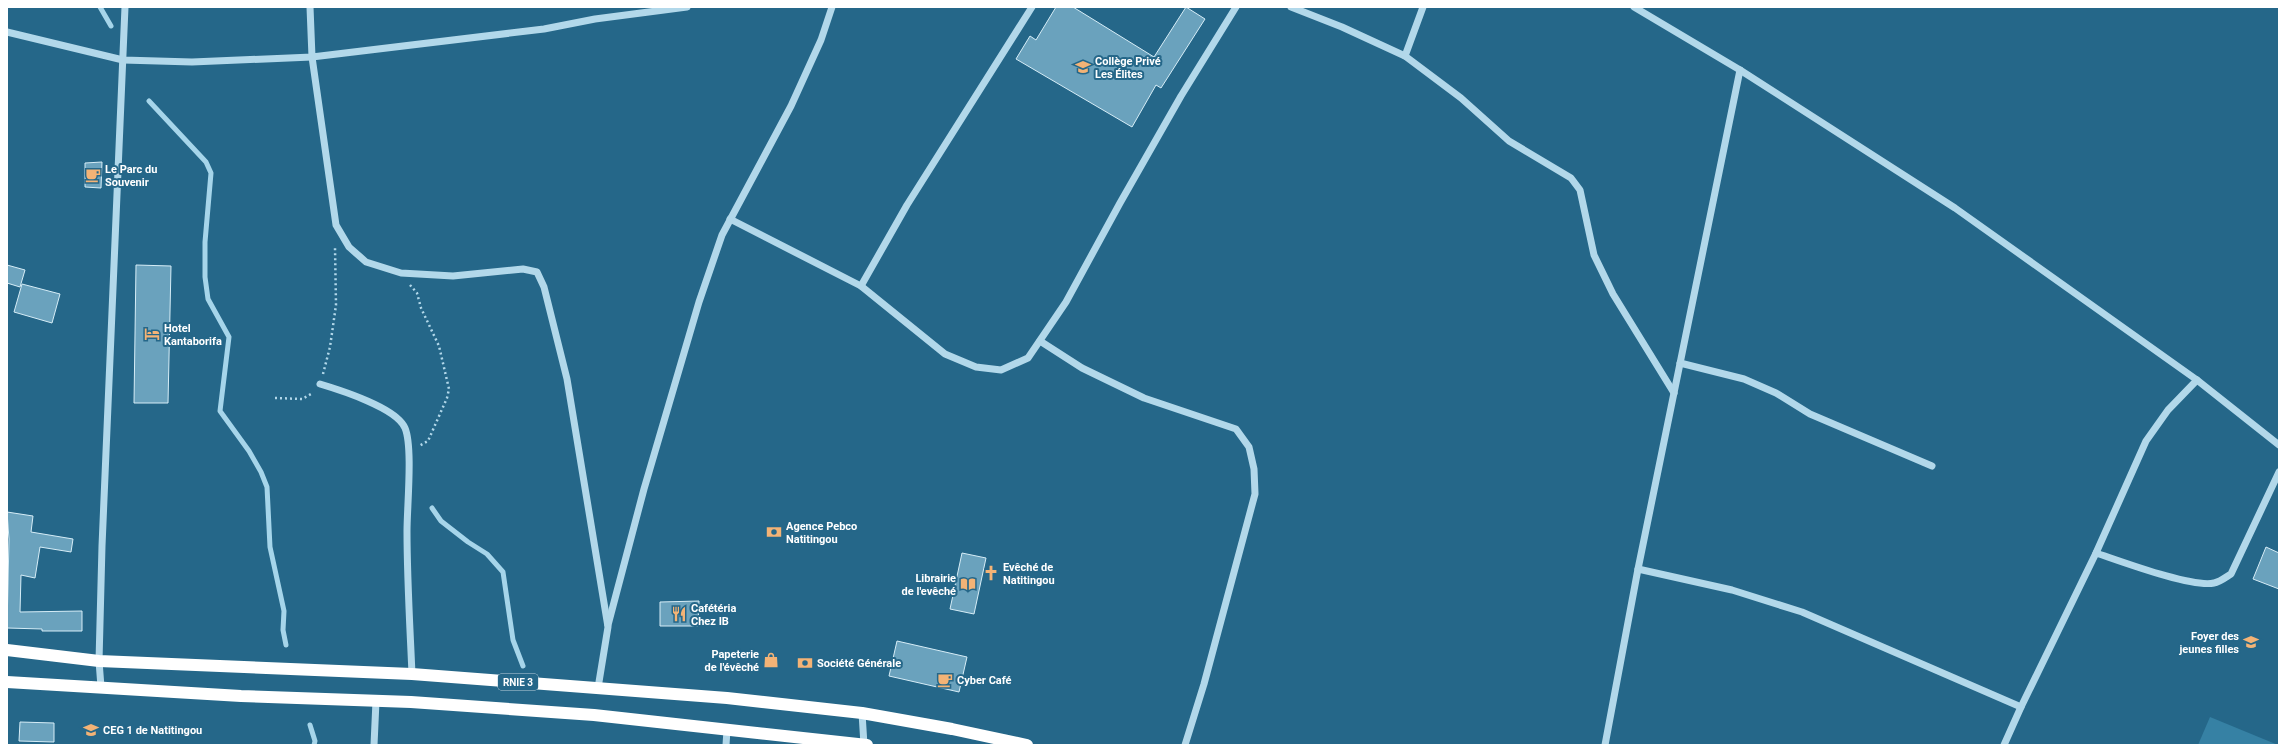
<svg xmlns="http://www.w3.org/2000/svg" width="2286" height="752" font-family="Roboto,sans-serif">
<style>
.green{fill:#3681a4}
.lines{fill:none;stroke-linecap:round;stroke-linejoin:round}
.stream{stroke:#a6d5ea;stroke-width:5}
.building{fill:#6aa2bd;stroke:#d6edf7}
.path{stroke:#b2d8ea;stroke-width:2.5;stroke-dasharray:2 3;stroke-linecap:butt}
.minor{stroke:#b2d8ea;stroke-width:7}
.highway{stroke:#fff;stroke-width:12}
.labels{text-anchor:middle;stroke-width:4;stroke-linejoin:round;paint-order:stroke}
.shield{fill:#256789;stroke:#bed1dc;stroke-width:1}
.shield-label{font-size:10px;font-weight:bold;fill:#fff}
.poi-label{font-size:11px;font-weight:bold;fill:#fff;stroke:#256789;text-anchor:start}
</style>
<rect width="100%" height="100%" fill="#256789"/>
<!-- green -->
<path class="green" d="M2210 717 2278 745H2198Z"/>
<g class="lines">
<!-- stream -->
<g class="stream">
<path d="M100 7 111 26"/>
<path d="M149 101 206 162 211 173 205 242V277L208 299 229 337 220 411 249 451 261 472 267 487 270 547 284 611 283 630 286 645"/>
<path d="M432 508 441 521 468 542 487 554 503 572 513 640 523 666"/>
<path d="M310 725 315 741 314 745"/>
</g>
</g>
<!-- building -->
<g class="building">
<path d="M1056 7H1073L1154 57 1186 7 1205 19 1161 88 1156 85 1132 127 1016 59 1030 36 1036 40Z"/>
<path d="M102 162 101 188 85 187V163Z"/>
<path d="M7 265 25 270 20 287 7 283Z"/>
<path d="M136 265 171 266 168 403H134Z"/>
<path d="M22 284 60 294 52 323 14 312Z"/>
<path d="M7 512 33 516 31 532 73 539 71 552 40 547 35 578 21 575 20 612 82 611V631H42V629L7 628 9 539Z"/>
<path d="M2266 547 2279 553V589L2253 579Z"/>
<path d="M962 553 986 558 974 614 950 609Z"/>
<path d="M699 601 698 626H660V602Z"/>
<path d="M897 641 967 657 959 692 889 676Z"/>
<path d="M20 722 54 723V742L19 741Z"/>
</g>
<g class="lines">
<!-- path -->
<g class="path">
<path d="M410 285 417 293 421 308 439 346 449 389 447 398 428 441 419 446"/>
<path d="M323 374 330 347 336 305 335 247"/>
<path d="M275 398 302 399 313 393"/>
</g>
<!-- minor -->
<g class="minor">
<path d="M310 7 312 57 336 225 349 247 366 262 401 273 453 276 523 269 537 272 544 287 567 379 608 627 598 688"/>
<path d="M1291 7 1342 27 1405 56 1461 98 1509 141 1571 178 1580 190 1594 255 1613 294 1674 393"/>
<path d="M1634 7 1740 70 1955 208 2197 380 2279 445"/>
<path d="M7 32 123 60 192 62 312 57 544 29 595 19 687 7"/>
<path d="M1405 56 1423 7"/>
<path d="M730 219 861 286 945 354 976 367 1001 370 1028 358 1066 302 1120 203 1181 96 1236 7"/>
<path d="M861 286 907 205 1032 7"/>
<path d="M1040 341 1082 368 1144 398 1236 429 1249 447 1254 469 1255 494 1204 684 1185 745"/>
<path d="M1680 363 1744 379 1776 393 1810 414 1932 466"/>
<path d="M320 384C340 390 397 408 405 428 413 447 407 507 407 531 407 579 410 627 412 674"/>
<path d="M2096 553C2120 561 2192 588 2214 583 2220 582 2226 577 2231 574L2279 472"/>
<path d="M1638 569 1732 590 1802 612 2021 707 2096 553 2146 441 2168 410 2197 380"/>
<path d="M608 625 644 489 699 302 722 235 791 106 821 40 832 7"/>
<path d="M101 687 99 661 102 546 125 7"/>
<path d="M862 713 864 745"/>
<path d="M374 745 376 701"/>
<path d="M726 745 727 730"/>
<path d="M1605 745 1638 569 1740 70"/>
<path d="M2004 745 2021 707"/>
</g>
<!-- highway -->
<g class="highway">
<path d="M7 650 99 661 412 674 727 698 862 713 952 729 1027 745"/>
<path d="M7 682 241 696 411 702 594 715 867 745"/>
</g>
</g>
<!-- icons -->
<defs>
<g id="school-bare" transform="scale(1.2)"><path d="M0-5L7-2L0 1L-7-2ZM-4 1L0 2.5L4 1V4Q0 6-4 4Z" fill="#f3b376" stroke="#256789" stroke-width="2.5" paint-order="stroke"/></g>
<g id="cafe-bare" transform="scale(1.2)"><path d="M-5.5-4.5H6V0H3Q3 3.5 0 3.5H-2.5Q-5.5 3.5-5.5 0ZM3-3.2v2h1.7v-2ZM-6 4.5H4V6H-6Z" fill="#f3b376" stroke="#256789" stroke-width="2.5" paint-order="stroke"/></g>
<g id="hotel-bare" transform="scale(1.2)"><path d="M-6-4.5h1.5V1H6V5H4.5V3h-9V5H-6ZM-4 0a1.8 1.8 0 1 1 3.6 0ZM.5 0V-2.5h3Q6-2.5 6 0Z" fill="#f3b376" stroke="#256789" stroke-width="2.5" paint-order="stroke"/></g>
<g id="bank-bare" transform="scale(1.2)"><path d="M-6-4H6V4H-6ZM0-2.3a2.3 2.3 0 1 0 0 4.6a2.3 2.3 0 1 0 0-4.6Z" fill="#f3b376" stroke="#256789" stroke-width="2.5" paint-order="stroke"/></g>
<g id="church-bare" transform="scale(1.2)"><path d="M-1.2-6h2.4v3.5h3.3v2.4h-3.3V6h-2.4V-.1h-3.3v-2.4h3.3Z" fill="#f3b376" stroke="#256789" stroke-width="2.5" paint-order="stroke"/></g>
<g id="library-bare" transform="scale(1.2)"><path d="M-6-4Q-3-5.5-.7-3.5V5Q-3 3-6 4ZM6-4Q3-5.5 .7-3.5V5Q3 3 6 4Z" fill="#f3b376" stroke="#256789" stroke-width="2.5" paint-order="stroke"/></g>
<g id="restaurant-bare" transform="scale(1.2)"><path d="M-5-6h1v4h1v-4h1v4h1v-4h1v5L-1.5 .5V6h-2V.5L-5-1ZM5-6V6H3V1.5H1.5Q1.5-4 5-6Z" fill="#f3b376" stroke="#256789" stroke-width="2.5" paint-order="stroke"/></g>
<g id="shop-bare" transform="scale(1.2)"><path d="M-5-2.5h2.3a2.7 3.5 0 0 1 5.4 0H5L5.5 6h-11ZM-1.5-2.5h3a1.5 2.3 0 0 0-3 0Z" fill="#f3b376" stroke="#256789" stroke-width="2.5" paint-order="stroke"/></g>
</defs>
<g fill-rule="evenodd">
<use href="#school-bare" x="1083" y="67"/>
<use href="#cafe-bare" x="93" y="175"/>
<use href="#hotel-bare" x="152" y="334"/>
<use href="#bank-bare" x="774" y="532"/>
<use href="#church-bare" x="991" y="573"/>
<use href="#library-bare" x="968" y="584"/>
<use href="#restaurant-bare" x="679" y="614"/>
<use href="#school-bare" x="2251" y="642"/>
<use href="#shop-bare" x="771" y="660"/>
<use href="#bank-bare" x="805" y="663"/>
<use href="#cafe-bare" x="945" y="680"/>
<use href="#school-bare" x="91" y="730"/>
</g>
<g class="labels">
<!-- shield labels -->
<rect class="shield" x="498" y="674" width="40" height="16" rx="3"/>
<g class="shield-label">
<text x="518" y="686">RNIE 3</text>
</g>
<!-- poi labels -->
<g class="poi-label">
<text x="1095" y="65">Collège Privé<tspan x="1095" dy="13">Les Élites</tspan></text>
<text x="105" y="173">Le Parc du<tspan x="105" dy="13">Souvenir</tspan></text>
<text x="164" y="332">Hotel<tspan x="164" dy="13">Kantaborifa</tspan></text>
<text x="786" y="530">Agence Pebco<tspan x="786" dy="13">Natitingou</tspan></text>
<text x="1003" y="571">Evêché de<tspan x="1003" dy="13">Natitingou</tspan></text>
<text x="956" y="582" text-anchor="end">Librairie<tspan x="956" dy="13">de l'evêché</tspan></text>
<text x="691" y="612">Cafétéria<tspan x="691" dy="13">Chez IB</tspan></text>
<text x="2239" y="640" text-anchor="end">Foyer des<tspan x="2239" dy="13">jeunes filles</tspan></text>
<text x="759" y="658" text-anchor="end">Papeterie<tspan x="759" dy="13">de l'évêché</tspan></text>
<text x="817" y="667">Société Générale</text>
<text x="957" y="684">Cyber Café</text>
<text x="103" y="734">CEG 1 de Natitingou</text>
</g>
</g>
<!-- border -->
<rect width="2286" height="752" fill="none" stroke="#ffffff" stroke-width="16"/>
</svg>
